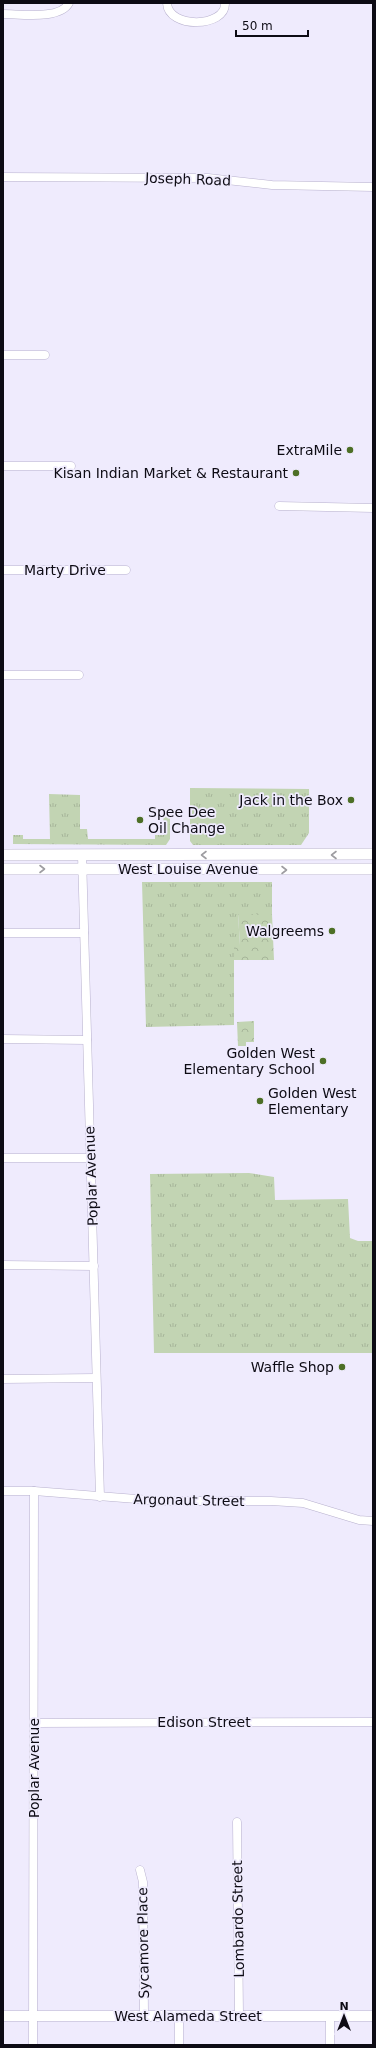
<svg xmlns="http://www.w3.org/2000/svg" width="376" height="2048" font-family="'DejaVu Sans',sans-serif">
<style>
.grass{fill:url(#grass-tufts)}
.park{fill:url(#park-crowns)}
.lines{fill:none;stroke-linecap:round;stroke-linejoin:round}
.minor-casing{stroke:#b8b1ce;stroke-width:9}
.tertiary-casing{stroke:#b8b1ce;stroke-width:11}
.secondary-casing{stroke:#b8b1ce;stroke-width:12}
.minor{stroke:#fff;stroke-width:8}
.tertiary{stroke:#fff;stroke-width:10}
.secondary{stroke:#fff;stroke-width:11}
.oneway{stroke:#9e9da1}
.poi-dot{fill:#4d6f26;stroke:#efebfd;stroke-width:1.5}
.labels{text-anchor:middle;stroke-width:3.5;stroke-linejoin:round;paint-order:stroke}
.street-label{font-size:14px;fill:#0d0b14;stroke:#efebfd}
.poi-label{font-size:14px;fill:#0d0b14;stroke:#efebfd;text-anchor:end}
</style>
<defs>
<pattern id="grass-tufts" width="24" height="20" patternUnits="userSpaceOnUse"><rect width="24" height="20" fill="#c2d4b3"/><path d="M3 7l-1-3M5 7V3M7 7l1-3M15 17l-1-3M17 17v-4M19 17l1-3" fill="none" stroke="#a6b599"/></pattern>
<pattern id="park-crowns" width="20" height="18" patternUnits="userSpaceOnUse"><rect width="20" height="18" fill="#c2d4b3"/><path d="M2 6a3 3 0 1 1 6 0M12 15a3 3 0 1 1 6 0" fill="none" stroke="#a6b599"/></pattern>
</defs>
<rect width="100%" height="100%" fill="#efebfd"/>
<!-- grass -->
<g class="grass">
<path d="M190 788 309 789V833L301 845H193L190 841Z"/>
<path d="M49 794 80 795V829H87L88 839H155V835H164L163 810 170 809V839L166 845 13 844V835H23V839H50Z"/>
<path d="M142 882H272V914H238L240 945 234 946V1025L146 1027Z"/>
<path d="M249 1173 274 1177 275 1200 348 1199 350 1238 358 1241H373V1353H154L150 1174Z"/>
</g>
<!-- park -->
<g class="park">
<path d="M238 914H272L274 960H234V945H240Z"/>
<path d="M254 1021V1042H246V1046H238L237 1022Z"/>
</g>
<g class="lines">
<!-- minor casing -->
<g class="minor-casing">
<g id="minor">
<path d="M167 3C168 29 226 28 225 3"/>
<path d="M3 14C21 14 60 20 69 3"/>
<path d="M3 177 208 178 272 185 373 187"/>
<path d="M3 355H45"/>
<path d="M3 466H71"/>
<path d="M279 506 373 508"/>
<path d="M3 570H126"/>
<path d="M3 675H79"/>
<path d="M82 855 100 1497"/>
<path d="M3 933H84"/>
<path d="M3 1039 87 1040"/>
<path d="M3 1158H91"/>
<path d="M3 1265 94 1266"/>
<path d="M3 1379 96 1378"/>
<path d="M3 1491H34L162 1501H271L303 1503 359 1520 373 1521"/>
<path d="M34 1723 373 1722"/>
<path d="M237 1822 239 2016"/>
<path d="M140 1870 143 1882 144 2016"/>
<path d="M179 2016V2045"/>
<path d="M33 2045 34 1491"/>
<path d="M330 2045V2016"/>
</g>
</g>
<!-- tertiary casing -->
<g class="tertiary-casing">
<path id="tertiary" d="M3 2016H373"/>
</g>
<!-- secondary casing -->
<g class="secondary-casing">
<g id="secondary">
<path d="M3 855 373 854"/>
<path d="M3 869H373"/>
</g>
</g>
<!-- minor -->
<use href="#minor" class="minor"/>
<!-- tertiary -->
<use href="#tertiary" class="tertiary"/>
<!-- secondary -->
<use href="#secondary" class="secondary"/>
</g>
<!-- one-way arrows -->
<defs><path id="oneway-chevron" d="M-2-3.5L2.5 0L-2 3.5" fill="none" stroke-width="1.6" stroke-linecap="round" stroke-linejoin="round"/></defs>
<g class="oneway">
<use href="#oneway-chevron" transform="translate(204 855) rotate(-180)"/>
<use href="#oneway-chevron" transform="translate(334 855) rotate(180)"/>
<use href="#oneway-chevron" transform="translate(42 869)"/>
<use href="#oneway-chevron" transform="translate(284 870)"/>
</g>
<!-- markers -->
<g class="poi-dot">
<circle cx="350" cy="450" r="4"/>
<circle cx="296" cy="473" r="4"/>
<circle cx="351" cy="800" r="4"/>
<circle cx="140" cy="820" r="4"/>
<circle cx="332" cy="931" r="4"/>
<circle cx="323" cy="1061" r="4"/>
<circle cx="260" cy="1101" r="4"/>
<circle cx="342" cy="1367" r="4"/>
</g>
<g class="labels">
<!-- street labels -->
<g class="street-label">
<text transform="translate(188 179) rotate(2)" y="5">Joseph Road</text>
<text x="65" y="575">Marty Drive</text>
<text x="188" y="874">West Louise Avenue</text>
<text transform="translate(91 1176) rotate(-92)" y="5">Poplar Avenue</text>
<text transform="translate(189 1500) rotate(1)" y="5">Argonaut Street</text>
<text x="204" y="1727">Edison Street</text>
<text transform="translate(34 1768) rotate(-90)" y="5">Poplar Avenue</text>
<text transform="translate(238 1919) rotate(-91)" y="5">Lombardo Street</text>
<text transform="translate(143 1943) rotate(-91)" y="5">Sycamore Place</text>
<text x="188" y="2021">West Alameda Street</text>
</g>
<!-- poi labels -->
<g class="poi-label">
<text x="342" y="455">ExtraMile</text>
<text x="288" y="478">Kisan Indian Market &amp; Restaurant</text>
<text x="343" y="805">Jack in the Box</text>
<text x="148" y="817" text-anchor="start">Spee Dee<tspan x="148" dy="16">Oil Change</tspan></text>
<text x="324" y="936">Walgreems</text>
<text x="315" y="1058">Golden West<tspan x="315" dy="16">Elementary School</tspan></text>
<text x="268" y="1098" text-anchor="start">Golden West<tspan x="268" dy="16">Elementary</tspan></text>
<text x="334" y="1372">Waffle Shop</text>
</g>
</g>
<!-- border -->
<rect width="376" height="2048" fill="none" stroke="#0d0b14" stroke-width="8"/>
<!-- north arrow -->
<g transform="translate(344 2016)" stroke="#efebfd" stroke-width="3" paint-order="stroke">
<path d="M0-3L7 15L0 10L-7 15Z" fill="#0d0b14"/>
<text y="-6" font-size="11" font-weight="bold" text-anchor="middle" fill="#0d0b14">N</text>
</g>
<!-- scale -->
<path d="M236 30v6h72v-6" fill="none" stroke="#0d0b14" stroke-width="2"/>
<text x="242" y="30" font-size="12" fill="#0d0b14" stroke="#efebfd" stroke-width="3" paint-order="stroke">50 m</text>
</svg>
